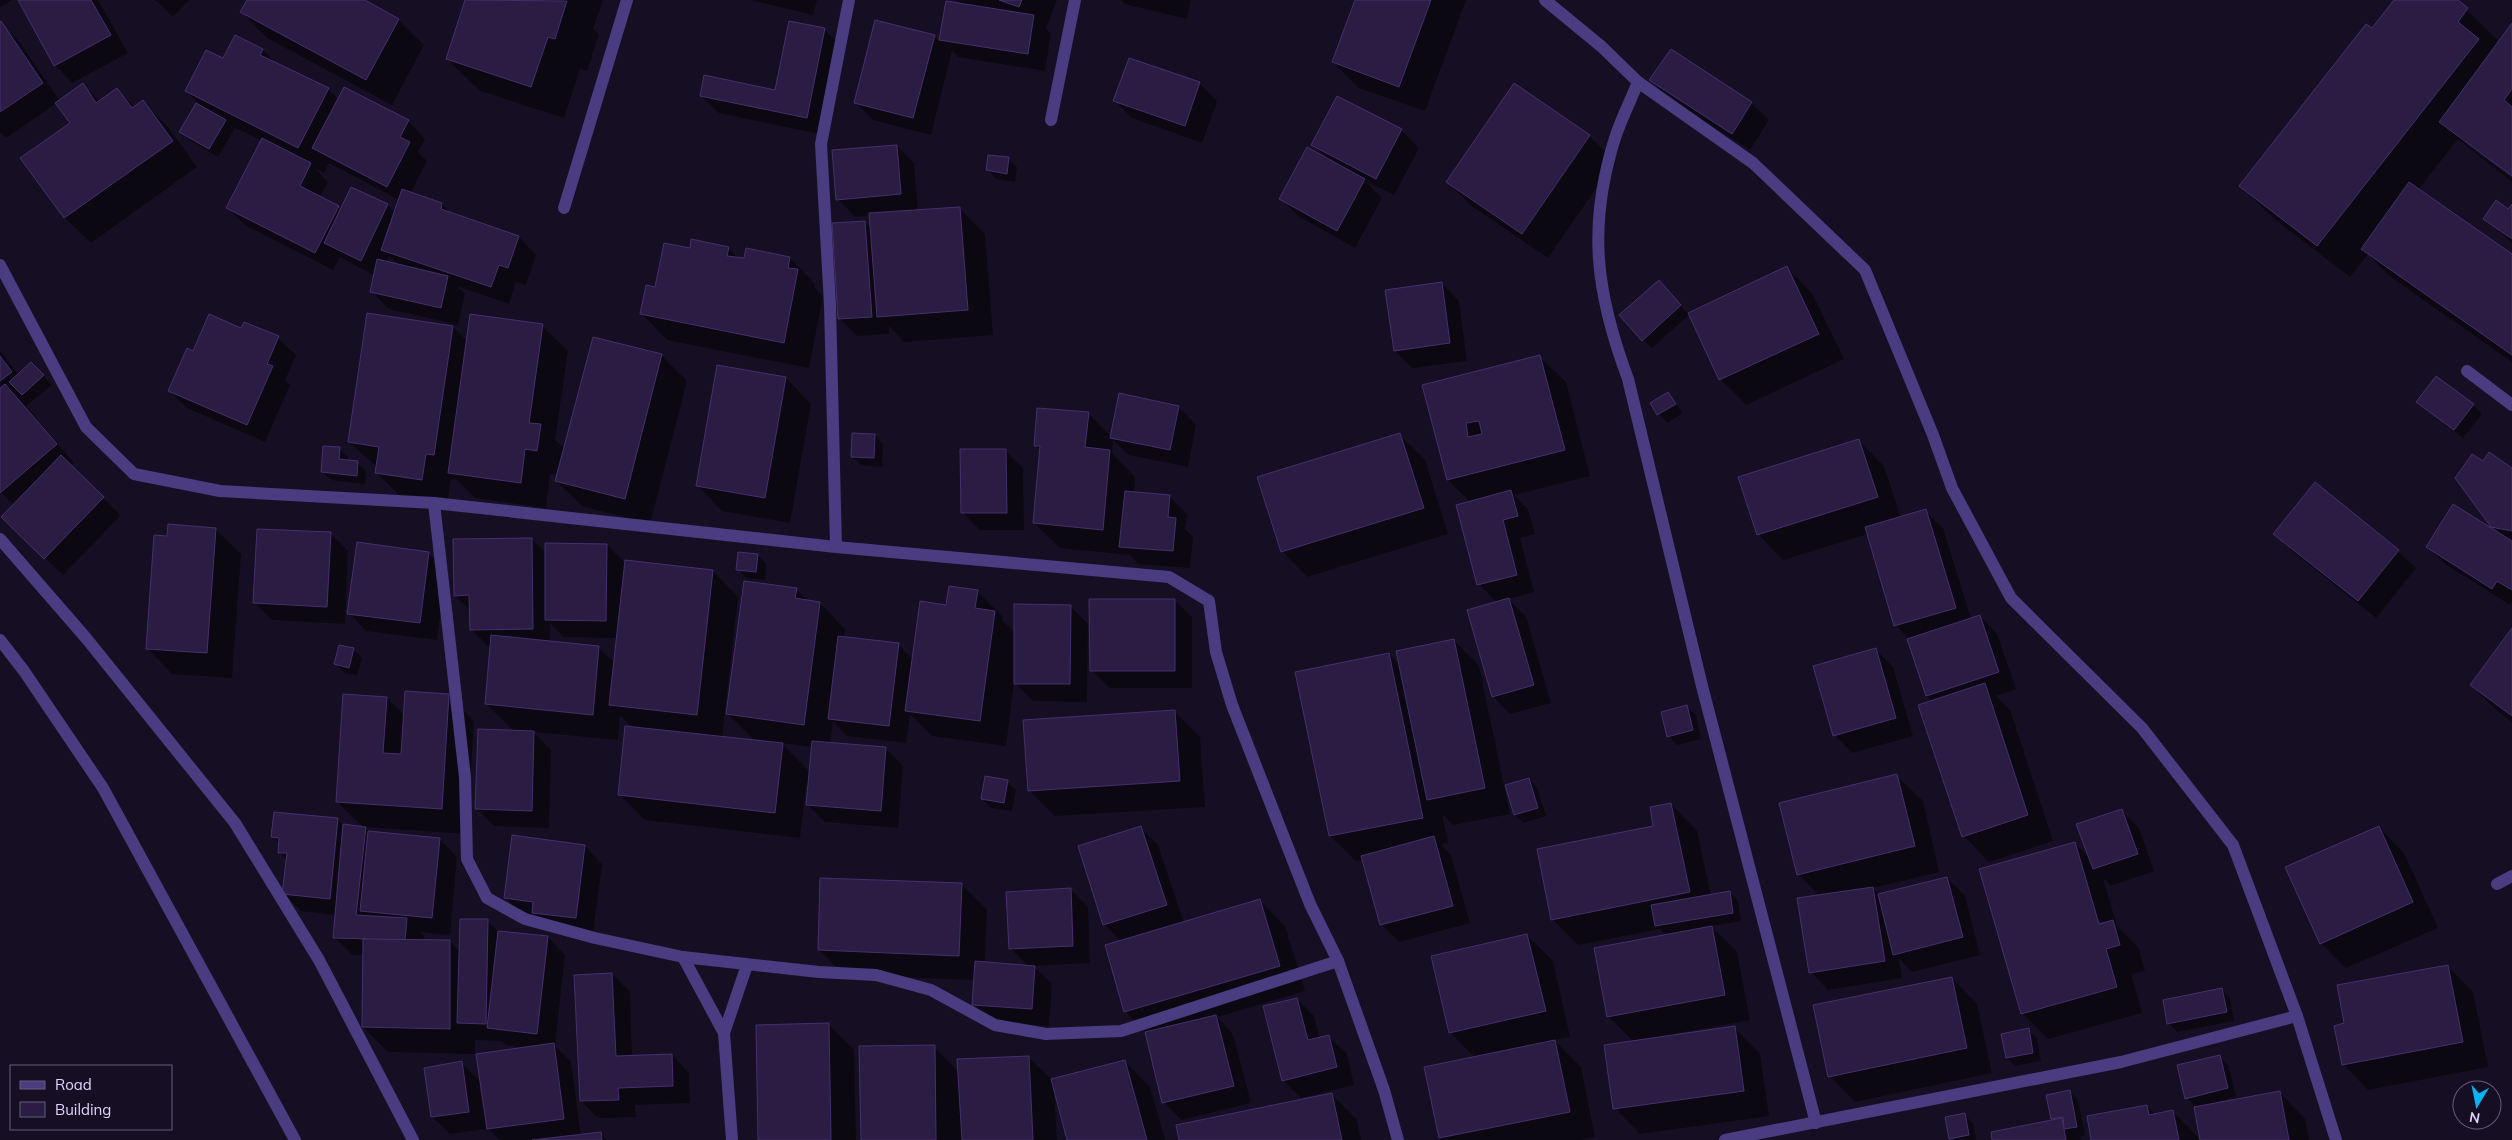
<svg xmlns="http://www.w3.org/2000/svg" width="2512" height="1140" font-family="Mulish,sans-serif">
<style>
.shadow{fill:#0007;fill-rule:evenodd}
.building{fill:#2b1c43;stroke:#462f6e;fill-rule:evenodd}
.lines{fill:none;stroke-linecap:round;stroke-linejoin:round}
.service{stroke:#4a3c80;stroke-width:12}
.minor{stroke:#4a3c80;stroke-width:12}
</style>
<rect width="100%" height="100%" fill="#160f23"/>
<!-- shadow -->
<g class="shadow">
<path d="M0 0H12L0 7Z"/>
<path d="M19 0H98L128 53 72 83 55 65Z"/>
<path d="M155 0H189L173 17Z"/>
<path d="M248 0H363L399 20 424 45 392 105 267 38 242 12Z"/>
<path d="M467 0H603L593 29 599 34 587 71 580 69 564 118 480 91 447 59Z"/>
<path d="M750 0H817L813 15Z"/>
<path d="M955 0H1057L1046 28 1051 34 1045 71 958 57 952 51 931 135 873 120 856 103 934 36 940 42 947 2 965 5Z"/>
<path d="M1120 0H1191L1187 19 1125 4Z"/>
<path d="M1356 0H1466L1425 111 1359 88 1333 62Z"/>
<path d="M2395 0H2456L2500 42 2512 26V175L2467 142V145L2512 178V182L2458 139 2418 190 2512 256V362L2388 275 2368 254 2350 277 2273 218 2241 186Z"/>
<path d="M0 23 18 40 60 101 83 85 100 102 117 90 135 107 143 102 168 127 197 167 91 243 65 218 22 158 71 123 57 103 6 138 0 132Z"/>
<path d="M825 30 842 47 824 135 719 113 701 96 776 91Z"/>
<path d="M235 37 263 50 276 64 328 89 339 100 408 121 425 139 418 152 427 161 410 194 442 204 451 214 519 237 536 255 526 285 516 282 509 304 457 286 465 294 458 325 389 309 372 292 375 276 340 257 333 270 245 225 227 208 262 141 235 128 218 157 189 140 180 131 201 106 186 91 224 60ZM329 163 399 200 395 213 388 205 352 188 342 210 320 197 328 182 315 168 324 173ZM389 256 399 265 386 263Z"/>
<path d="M1651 80 1751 103 1769 120 1750 150 1668 98Z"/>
<path d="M1199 83 1217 101 1202 143 1132 118 1115 101Z"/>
<path d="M1337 98 1401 130 1419 148 1394 195 1365 181 1382 198 1355 248 1298 216 1281 199 1327 159 1313 144Z"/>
<path d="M1589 136 1615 161 1548 258 1473 207 1447 182Z"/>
<path d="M897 146 914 163 918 211 959 208 985 234 993 335 904 342 889 326V334L857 336 840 319 865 222 872 229 871 215 855 217 838 199Z"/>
<path d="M1008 159 1017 167 1015 182 996 179 988 170Z"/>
<path d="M2512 206V243L2485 218 2508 211Z"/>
<path d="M728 248 739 259 790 258 815 284V288L823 296 809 368 667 340 642 314 656 289 691 250Z"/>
<path d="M1787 268 1812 293 1844 359 1746 405 1720 379 1690 314 1652 348 1643 340 1667 291 1688 314Z"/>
<path d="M1441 283 1459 301 1467 361 1412 368 1395 351Z"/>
<path d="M542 326 568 351 555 440 565 449 661 355 687 381 650 524 582 506 556 481 558 475 550 474 546 508 475 498 456 479H451L447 505 402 498 376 472 377 467 349 442 453 327 467 341Z"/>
<path d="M242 330 278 338 296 355 285 380 290 385 265 442 187 408 169 391 194 352Z"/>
<path d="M0 351 19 375 31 363 52 385 26 406 74 463 70 466 121 515 63 575 20 534 14 505 0 491Z"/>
<path d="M1540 357 1566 382 1590 476 1514 495 1528 509 1535 534 1520 538 1534 592 1508 599 1526 617 1551 703 1510 714 1493 696 1497 603 1479 584 1470 502 1448 480 1424 386Z"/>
<path d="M786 378 811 404 790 523 722 511 697 485Z"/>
<path d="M1668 394 1683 413 1667 423 1651 403Z"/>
<path d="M2418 401 2473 405 2482 414 2463 438Z"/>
<path d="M1179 407 1196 425 1188 467 1129 455 1113 440 1112 453 1135 477 1134 493 1169 496 1187 514 1185 529 1193 537 1190 568 1138 564 1130 555 1060 548 1034 523 1041 451 1035 445 1088 413 1111 436Z"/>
<path d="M1399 434 1425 460 1448 534 1307 577 1282 551Z"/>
<path d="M875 435 883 444 882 467 861 465 853 457Z"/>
<path d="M1859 441 1884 466 1901 518 1925 511 1943 528 1971 619 1980 616 1997 634 2016 689 1996 696 2010 710 2053 841 1989 862 1964 836 1933 701 1927 696 1908 638 1895 625 1868 534 1783 560 1758 534Z"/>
<path d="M339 449 348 457V462L357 463 366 471 365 484 331 480 322 471Z"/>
<path d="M1005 450 1023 468 1024 530H980L962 512Z"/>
<path d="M2483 463 2512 470V602L2510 605 2445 564 2428 547 2499 533 2492 526Z"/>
<path d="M215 529 241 554 232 678 172 674 147 648 169 537Z"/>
<path d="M2275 533 2398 551 2416 568 2376 618 2292 551Z"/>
<path d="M331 534 348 551 345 624 272 620 255 603Z"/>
<path d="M532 539 547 554 607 545 626 564 713 571 738 597 722 738 761 742 762 740 753 739 727 713 796 589 809 602 820 603 845 629 844 638 898 644 913 660 948 606 977 591 1003 617 1002 620 1016 634 1070 606 1088 624 1087 702 1033 701 1014 682 1006 746 932 736 910 714 906 743 847 736 833 721 830 744 885 748 903 766 898 828 825 822 807 804 809 788 806 787 800 838 645 820 619 794 633 728 620 715 618 740 533 732 551 750 549 828 494 826 476 808 514 731 486 704 491 647H489L471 629V611L455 596ZM550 623 564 637 617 638 615 663 598 647 550 642ZM781 743 812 747 810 772Z"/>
<path d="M428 553 446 570 437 640 366 631 349 613Z"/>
<path d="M758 555 766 564 765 580 746 578 738 569Z"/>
<path d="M1174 600 1192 617V688H1109L1092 670Z"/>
<path d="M2512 630V722L2497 711 2471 685Z"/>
<path d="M1454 640 1479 666 1510 814 1453 825 1442 814 1448 843 1441 844 1451 855 1470 923 1399 942 1381 924 1363 860 1356 861 1330 836 1389 654 1400 665Z"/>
<path d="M353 649 362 658 357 675 344 673 336 664Z"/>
<path d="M1876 650 1893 667 1913 736 1852 753 1835 735Z"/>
<path d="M448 695 474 721 467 834 365 827 370 832 440 839 457 857 450 935 420 932 424 936V941H450L460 952 487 921 499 932 548 937 565 955 555 1046 571 1062 581 1136 600 1133 607 1140H500L485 1126 486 1129 450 1134 432 1117 461 1063 479 1080 483 1110 486 1109 524 1048 506 1045 502 1041 475 1040V1054L388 1052 363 1027 364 955H352L334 937 336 915 301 911 284 894 287 860 279 852 280 844 273 837 337 819 343 825 363 827 337 802 387 698 405 716Z"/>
<path d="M1687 707 1696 715 1701 739 1677 745 1669 736Z"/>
<path d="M1174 711 1200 737 1205 807 1055 816 1030 791Z"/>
<path d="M1897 776 1923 801 1939 872 1873 888 1880 895 1947 878 1965 896 1980 955 1912 972 1899 958 1902 978 1828 990 1811 972 1820 896 1798 874Z"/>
<path d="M1529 779 1537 788 1546 816 1523 823 1515 814Z"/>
<path d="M1007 782 1016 790 1012 811 991 808 982 799Z"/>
<path d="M1671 804 1697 830 1711 896 1730 893 1738 901 1741 921 1711 926 1737 952 1750 1020 1673 1034V1036L1734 1028 1760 1053 1769 1116 1640 1134 1615 1108 1634 1042 1608 1016 1666 935 1660 929 1578 945 1553 920 1538 850 1655 827Z"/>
<path d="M2121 810 2139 828 2154 871 2111 886 2103 878 2117 926 2138 947 2145 971 2131 974 2142 1013 2048 1039 2022 1013 2075 843 2090 859Z"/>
<path d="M2379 827 2404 853 2438 928 2346 968 2321 943Z"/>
<path d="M1141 828 1158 845 1184 923 1260 900 1285 926 1305 991 1217 1017 1233 1034 1251 1103 1181 1120 1164 1102 1146 1033 1125 1011 1121 942 1104 924Z"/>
<path d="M585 846 602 864 593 935 523 915 505 897Z"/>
<path d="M961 884 987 910 985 963 1028 966 1010 948 1070 889 1088 907 1090 963 1033 966 1052 984 1049 1026 991 1022 974 1004 975 980 844 975 819 950Z"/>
<path d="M1527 935 1553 961 1570 1037 1554 1040 1581 1067 1595 1137 1580 1140H1442L1440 1138 1475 1058 1450 1032Z"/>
<path d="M2447 966 2473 992 2488 1067 2368 1090 2343 1064 2346 1024Z"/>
<path d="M612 974 630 992 632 1057 672 1055 689 1073 690 1103 635 1105 636 1117 598 1118 581 1101Z"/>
<path d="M1952 978 1977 1004 1992 1073 1855 1102 1830 1076Z"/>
<path d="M2222 990 2230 998 2234 1021 2177 1032 2169 1023Z"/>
<path d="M1297 999 1314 1016 1320 1039 1329 1037 1347 1054 1354 1085 1301 1098 1283 1080Z"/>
<path d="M829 1025 854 1050 856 1140H759Z"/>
<path d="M2028 1030 2037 1038 2041 1061 2015 1066 2007 1058Z"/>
<path d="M934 1047 959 1072 1028 1057 1052 1080 1125 1061 1150 1087 1165 1140H1068L1054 1091 1057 1140H862Z"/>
<path d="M2219 1057 2228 1065 2236 1097 2216 1102V1104L2279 1092 2305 1118 2309 1140H2201L2195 1107 2187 1098Z"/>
<path d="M2070 1092 2078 1100 2085 1135 2079 1137 2082 1140H1993L2054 1121 2052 1119Z"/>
<path d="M1332 1094 1357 1120 1361 1140H1181Z"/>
<path d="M2147 1106 2155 1115 2173 1112 2201 1140H2092Z"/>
<path d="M1964 1115 1973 1123 1976 1140H1951L1950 1138Z"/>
</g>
<!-- building -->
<g class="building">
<path d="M18 0H91L111 35 54 66Z"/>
<path d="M247 0H365L399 19 366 80 240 12Z"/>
<path d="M465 0 567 1 555 39 548 37 531 87 446 59Z"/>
<path d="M999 0H1022L1019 7Z"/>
<path d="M1355 0H1431L1399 87 1332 62Z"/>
<path d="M2394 0H2458L2468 8 2458 22 2479 39 2317 246 2239 186 2366 24 2372 28Z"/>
<path d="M946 1 1034 15 1028 54 939 40Z"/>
<path d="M875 20 935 35 913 118 854 103Z"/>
<path d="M1 21 43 83 0 112V22Z"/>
<path d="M789 21 825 28 807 118 700 96 704 75 775 90Z"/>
<path d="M2512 23V89L2504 100 2512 107V176L2439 122Z"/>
<path d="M235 35 263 49 260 55 329 88 298 148 185 91 206 50 223 58Z"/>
<path d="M1671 49 1752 102 1732 134 1649 80Z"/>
<path d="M1129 58 1200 82 1185 126 1113 101Z"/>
<path d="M83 83 96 103 117 88 132 108 143 100 173 141 64 218 20 158 70 123 55 103Z"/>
<path d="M1514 83 1590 135 1522 234 1446 182Z"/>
<path d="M344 87 409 120 400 137 410 142 387 187 312 148Z"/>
<path d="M1337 96 1402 129 1376 179 1311 145Z"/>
<path d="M196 103 226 120 209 149 179 132Z"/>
<path d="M262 138 311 163 300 186 339 206 315 253 226 208Z"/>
<path d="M897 145 901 194 836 200 832 150Z"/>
<path d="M1307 147 1365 179 1337 231 1279 199Z"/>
<path d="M988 155 1009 157 1007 174 986 170Z"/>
<path d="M2409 182 2512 254V355L2361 249Z"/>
<path d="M351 187 388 204 361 261 324 243Z"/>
<path d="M402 189 442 203 441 209 519 236 508 268 499 265 491 287 381 250Z"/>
<path d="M2496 200 2508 209 2512 204V239L2483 219Z"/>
<path d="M960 207 968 310 877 317 869 213Z"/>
<path d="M865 221 872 317 838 319 832 223Z"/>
<path d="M691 239 729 247 727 256 744 258 746 248 790 257 788 268 798 269 784 343 640 314 646 285 655 287 664 243 690 248Z"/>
<path d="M377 259 448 276 441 308 370 292Z"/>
<path d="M1787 266 1819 334 1719 380 1688 313Z"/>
<path d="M1659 280 1681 305 1642 341 1619 315Z"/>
<path d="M1442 282 1450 343 1394 351 1385 290Z"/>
<path d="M367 313 453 326 434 455 426 454 422 480 375 473 379 447 348 442Z"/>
<path d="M209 314 241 328 244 322 279 336 267 364 273 366 247 425 168 391 187 348 193 351Z"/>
<path d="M470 314 543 324 529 423 541 424 537 451 525 449 521 483 448 473Z"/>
<path d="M593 337 662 354 625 499 555 481Z"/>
<path d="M1540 355 1565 450 1447 480 1422 385ZM1479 421 1482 434 1468 437 1466 423Z"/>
<path d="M0 356 12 372 0 381Z"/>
<path d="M31 362 44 375 22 395 9 382Z"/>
<path d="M717 365 786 377 765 498 696 486Z"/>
<path d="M2436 376 2474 404 2454 430 2416 402Z"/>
<path d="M5 384 57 444 0 493V388Z"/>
<path d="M1668 392 1676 404 1657 415 1650 403Z"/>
<path d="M1119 393 1179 406 1170 450 1110 438Z"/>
<path d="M1037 408 1089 412 1085 447 1110 450 1103 530 1033 523 1040 446H1034Z"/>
<path d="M852 433 875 434 874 458 851 457Z"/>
<path d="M1400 433 1424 508 1281 552 1257 477Z"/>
<path d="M1859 439 1878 497 1757 535 1738 477Z"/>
<path d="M323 446 340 447 339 459 358 461 357 476 321 472Z"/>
<path d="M960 449H1006L1007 513H961Z"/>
<path d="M2489 452 2512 468V531L2491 527 2455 478 2472 454 2483 461Z"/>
<path d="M61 455 104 497 44 559 1 517Z"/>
<path d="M2315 482 2399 550 2358 601 2273 534Z"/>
<path d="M1511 490 1518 516 1503 520 1517 575 1477 585 1456 505Z"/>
<path d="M1125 491 1170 495 1168 517 1176 518 1173 551 1119 547Z"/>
<path d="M2453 504 2512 541V590L2497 581 2492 589 2426 547Z"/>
<path d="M1926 509 1956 608 1894 626 1865 527Z"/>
<path d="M168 524 216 528 207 653 146 649 154 535 167 536Z"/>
<path d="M257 529 331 532 327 607 253 603Z"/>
<path d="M532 538 533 629 470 630 469 595 454 596 453 539Z"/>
<path d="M357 542 429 552 420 623 347 614Z"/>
<path d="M545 543 607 544 606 621 545 620Z"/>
<path d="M738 552 758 554 756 572 736 570Z"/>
<path d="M625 560 713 570 697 715 609 705Z"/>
<path d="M744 581 797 588 795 598 820 602 804 725 726 714Z"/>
<path d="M949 586 978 590 975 608 995 611 980 721 905 711 920 601 946 605Z"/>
<path d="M1509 598 1534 685 1492 697 1467 610Z"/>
<path d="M1089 599H1175V671H1090Z"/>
<path d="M1014 604 1071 605 1070 684H1014Z"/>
<path d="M1980 615 1999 672 1926 696 1907 639Z"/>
<path d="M2512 628V716L2470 685Z"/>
<path d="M491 635 599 646 593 715 485 704Z"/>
<path d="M838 636 899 643 889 726 828 719Z"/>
<path d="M1454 639 1485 788 1427 800 1396 651Z"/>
<path d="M339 645 354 648 349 668 334 664Z"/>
<path d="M1876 648 1896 718 1833 736 1813 666Z"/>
<path d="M1389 653 1423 818 1329 836 1295 672Z"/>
<path d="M1985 683 2028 815 1962 837 1918 705Z"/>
<path d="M405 691 449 694 442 809 336 802 343 694 387 697 383 753 401 754Z"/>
<path d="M1687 705 1693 730 1667 737 1661 712Z"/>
<path d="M1175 710 1180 781 1028 791 1023 720Z"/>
<path d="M625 726 783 743 775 813 618 795Z"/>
<path d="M478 729 534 731 532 811 475 809Z"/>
<path d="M812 741 886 747 881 811 806 805Z"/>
<path d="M1897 774 1915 846 1797 875 1779 803Z"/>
<path d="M985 776 1008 780 1004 803 981 799Z"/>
<path d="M1529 778 1538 808 1514 815 1505 785Z"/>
<path d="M1671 803 1690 892 1551 920 1537 849 1653 826 1650 807Z"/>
<path d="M2122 809 2138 854 2093 869 2076 824Z"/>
<path d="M274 812 338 818 330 899 282 894 287 853H278L279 838 271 837Z"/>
<path d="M343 824 366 827 356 915 407 918 405 940 333 938Z"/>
<path d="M1141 826 1167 905 1103 925 1078 846Z"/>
<path d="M2379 826 2413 902 2320 944 2285 867Z"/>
<path d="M368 831 440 838 432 918 360 911Z"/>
<path d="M512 835 585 845 576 918 532 913 533 902 504 898Z"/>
<path d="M1434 836 1453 906 1380 925 1361 856Z"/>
<path d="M2075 842 2099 924 2113 920 2120 945 2106 949 2117 987 2021 1014 1979 869Z"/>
<path d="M1947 877 1963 937 1893 955 1878 894Z"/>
<path d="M820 878 962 883 959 956 818 950Z"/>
<path d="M1873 887 1885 961 1809 973 1797 898Z"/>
<path d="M1071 888 1073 946 1009 949 1006 892Z"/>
<path d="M1730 891 1733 913 1655 926 1651 905Z"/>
<path d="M1260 899 1280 966 1124 1012 1105 945Z"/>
<path d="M460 919H488L486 1024 457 1023Z"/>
<path d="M1712 926 1725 995 1607 1017 1594 948Z"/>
<path d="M498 931 548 936 537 1034 487 1028Z"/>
<path d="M1527 934 1546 1011 1449 1033 1431 956Z"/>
<path d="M363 939 450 940V1029L362 1027Z"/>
<path d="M975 961 1035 966 1032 1009 972 1005Z"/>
<path d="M2448 965 2463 1042 2342 1065 2334 1026 2344 1023 2337 985Z"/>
<path d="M612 973 616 1056 672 1054 673 1086 618 1088 619 1100 580 1101 574 975Z"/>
<path d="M1952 977 1967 1048 1828 1077 1813 1005Z"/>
<path d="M2222 988 2227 1012 2167 1024 2163 1000Z"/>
<path d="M1297 998 1308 1040 1329 1035 1337 1067 1282 1081 1263 1006Z"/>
<path d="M1216 1015 1234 1086 1162 1103 1145 1032Z"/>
<path d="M829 1023 831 1140H758L756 1025Z"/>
<path d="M1735 1026 1744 1091 1613 1109 1604 1045Z"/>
<path d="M2029 1028 2033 1053 2006 1058 2001 1034Z"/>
<path d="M1555 1040 1570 1112 1439 1138 1424 1067Z"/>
<path d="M554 1043 564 1119 487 1129 476 1054Z"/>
<path d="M935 1045 936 1140H861L859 1046Z"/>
<path d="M2220 1055 2228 1088 2185 1099 2177 1065Z"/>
<path d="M1029 1056 1033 1140H962L957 1059Z"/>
<path d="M1125 1060 1147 1140H1067L1051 1079Z"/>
<path d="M462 1061 469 1112 431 1117 424 1068Z"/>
<path d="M2070 1090 2077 1127 2064 1129 2063 1117 2051 1119 2046 1095Z"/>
<path d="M2280 1091 2289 1140H2200L2194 1107Z"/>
<path d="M1332 1093 1342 1140H1179L1176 1125Z"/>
<path d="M2147 1105 2149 1115 2173 1110 2179 1140H2091L2087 1116Z"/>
<path d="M1965 1113 1969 1135 1949 1139 1945 1117Z"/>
<path d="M2062 1118 2066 1140H1992L1991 1132Z"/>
<path d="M601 1132 602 1140H532Z"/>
</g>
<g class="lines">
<!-- service -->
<path class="service" d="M1051 120 1075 0"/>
<!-- minor -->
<g class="minor">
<path d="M1545 0 1602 47 1638 82 1753 163 1865 270 1933 435 1952 488 2011 598 2142 728 2233 845 2297 1016 2336 1140"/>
<path d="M1638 82C1631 100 1621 119 1615 138 1587 227 1596 293 1628 379L1702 686 1816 1123"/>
<path d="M564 208 627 0"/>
<path d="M0 265 86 427 134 474 220 491 434 503 836 547 1169 577 1209 601 1216 652 1232 705 1310 904 1338 961 1384 1090 1398 1140"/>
<path d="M2467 371 2512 405"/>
<path d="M434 503 465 777 467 859 487 898 525 919 595 938 683 957 819 972 876 975 931 990 995 1025 1046 1034 1121 1031 1338 961"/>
<path d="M0 539 86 638 235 823 319 960 413 1140"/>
<path d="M836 547 830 305 821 144 849 0"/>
<path d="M0 640 24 671 103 788 295 1140"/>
<path d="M2497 884 2512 876"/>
<path d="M683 957 724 1033"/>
<path d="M732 1140 724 1033 747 965"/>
<path d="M1725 1140 2121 1062 2297 1016"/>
</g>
</g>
<!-- legend -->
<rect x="10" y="1065" width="162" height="65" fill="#160f23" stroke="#665d7a"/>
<rect x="20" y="1081" width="25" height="8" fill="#4a3c80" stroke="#665d7a"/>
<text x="55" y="1090" font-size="15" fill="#dfd3fd">Road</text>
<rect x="20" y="1102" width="25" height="15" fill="#2b1c43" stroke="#665d7a"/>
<text x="55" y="1115" font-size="15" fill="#dfd3fd">Building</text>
<!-- north arrow -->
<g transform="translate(2477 1105) rotate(190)"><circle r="24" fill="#160f23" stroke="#665d7a"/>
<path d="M0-4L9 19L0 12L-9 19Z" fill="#0ab3f2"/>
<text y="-8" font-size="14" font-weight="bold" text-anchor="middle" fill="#dfd3fd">N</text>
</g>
</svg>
